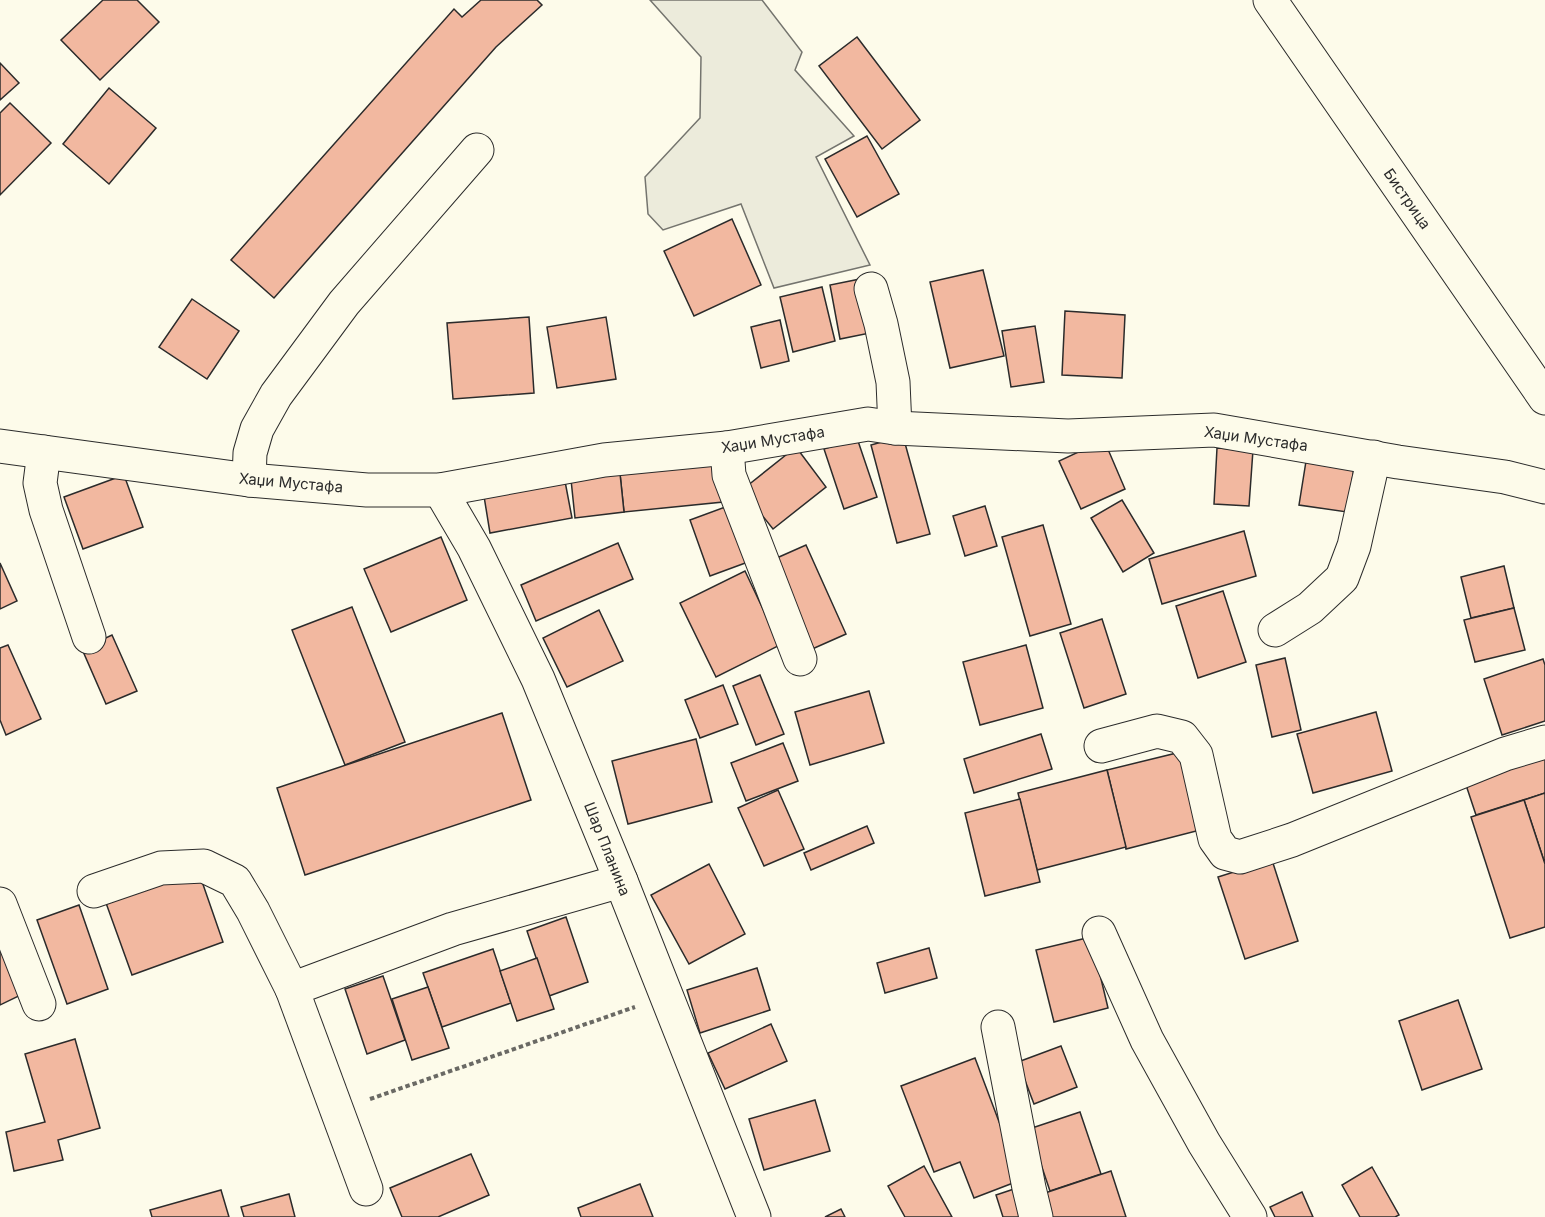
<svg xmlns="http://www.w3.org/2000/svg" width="1545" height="1217" font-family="Inter,sans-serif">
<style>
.green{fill:#ecebdb;stroke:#74746e;stroke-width:1.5}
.building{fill:#f2b8a0;stroke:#2b2b2b;stroke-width:1.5}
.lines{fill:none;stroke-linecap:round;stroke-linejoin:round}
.minor-casing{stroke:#2b2b2b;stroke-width:35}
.path{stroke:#6a6964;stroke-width:4;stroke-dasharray:4.5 3;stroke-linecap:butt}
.minor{stroke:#fdfbea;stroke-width:33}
.labels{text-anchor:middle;stroke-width:4.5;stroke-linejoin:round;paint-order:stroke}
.street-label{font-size:15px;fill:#2b2b2b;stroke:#fdfbea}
</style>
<rect width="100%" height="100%" fill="#fdfbea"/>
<!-- green -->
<path class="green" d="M650 0H762L802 52 795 70 854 136 816 157 870 265 774 288 741 204 663 230 648 214 645 177 700 118 701 57Z"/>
<!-- building -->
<g class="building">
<path d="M103 0H137L159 22 100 80 61 40Z"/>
<path d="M481 0H537L542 5 496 47 274 298 231 260 454 9 462 17Z"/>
<path d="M857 37 920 120 882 149 819 66Z"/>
<path d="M0 63 19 83 0 100Z"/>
<path d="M109 88 156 128 109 184 63 144Z"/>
<path d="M10 103 51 143 0 195V113Z"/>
<path d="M867 136 899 194 857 217 825 159Z"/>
<path d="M732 219 761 285 694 316 664 251Z"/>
<path d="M983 270 1004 356 950 368 930 282Z"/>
<path d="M865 278 875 332 840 339 830 285Z"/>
<path d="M822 287 835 341 793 352 780 297Z"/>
<path d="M192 299 239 331 207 379 159 347Z"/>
<path d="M1065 311 1125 315 1122 378 1062 375Z"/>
<path d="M529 317 534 393 453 399 447 323Z"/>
<path d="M606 317 616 379 557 388 547 327Z"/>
<path d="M780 320 789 361 761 368 751 327Z"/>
<path d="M1035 326 1044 382 1011 387 1002 331Z"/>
<path d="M903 436 930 534 897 543 871 445Z"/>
<path d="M857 438 877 497 844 509 824 449Z"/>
<path d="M1104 440 1125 489 1081 509 1059 461Z"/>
<path d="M796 447 826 487 773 529 742 490Z"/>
<path d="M1217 448 1253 450 1249 506 1214 504Z"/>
<path d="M718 453 723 502 624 512 619 464Z"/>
<path d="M1307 455 1355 462 1347 512 1299 505Z"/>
<path d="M619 464 624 512 575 518 570 470Z"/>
<path d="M124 475 143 527 83 549 64 497Z"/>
<path d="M564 476 572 518 490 533 483 490Z"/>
<path d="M1122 500 1154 553 1123 572 1091 518Z"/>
<path d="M728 506 748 562 710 576 690 520Z"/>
<path d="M985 506 997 546 965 556 953 516Z"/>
<path d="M1043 525 1071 624 1030 636 1002 537Z"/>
<path d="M1244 531 1256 576 1162 604 1149 559Z"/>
<path d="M441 537 467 600 391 632 364 569Z"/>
<path d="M618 543 633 579 536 621 521 585Z"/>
<path d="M806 545 846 634 810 650 770 561Z"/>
<path d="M0 563 17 601 0 609Z"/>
<path d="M1504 566 1514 608 1471 618 1461 577Z"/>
<path d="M745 571 780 645 716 677 680 603Z"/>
<path d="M1223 591 1246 662 1198 678 1176 606Z"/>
<path d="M352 607 405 742 345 765 292 630Z"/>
<path d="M1514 608 1525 650 1475 662 1464 620Z"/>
<path d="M599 610 623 661 567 687 543 638Z"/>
<path d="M1102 619 1126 694 1084 708 1060 633Z"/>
<path d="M112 635 137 691 106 704 82 649Z"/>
<path d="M8 645 41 719 6 735 0 720V648Z"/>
<path d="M1026 645 1043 708 980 725 963 662Z"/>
<path d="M1285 658 1301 730 1272 737 1256 665Z"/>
<path d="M1543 659 1545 665V721L1502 735 1484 679Z"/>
<path d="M760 675 784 734 756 745 733 686Z"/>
<path d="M723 685 738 724 700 738 685 700Z"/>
<path d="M869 691 884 743 810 765 795 712Z"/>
<path d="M1376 712 1392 771 1313 793 1297 734Z"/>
<path d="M502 713 531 800 305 875 277 788Z"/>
<path d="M1041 734 1052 769 974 793 964 759Z"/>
<path d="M696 739 712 802 628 824 612 761Z"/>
<path d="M783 743 798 781 746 801 731 763Z"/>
<path d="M1189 750 1208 828 1126 849 1107 770Z"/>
<path d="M1545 752V793L1476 815 1464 779Z"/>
<path d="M1107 770 1126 847 1037 870 1018 793Z"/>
<path d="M778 790 804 849 764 866 738 808Z"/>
<path d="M1545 793V864L1524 800Z"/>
<path d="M1020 799 1040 882 985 896 965 813Z"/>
<path d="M1524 800 1545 864V927L1510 938 1471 817Z"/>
<path d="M867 826 874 843 811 870 804 853Z"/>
<path d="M1272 860 1298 941 1245 959 1218 877Z"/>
<path d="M709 864 745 934 689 964 651 895Z"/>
<path d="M198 870 223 942 132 975 106 903Z"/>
<path d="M79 905 108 989 67 1004 37 920Z"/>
<path d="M566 917 588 982 549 996 527 931Z"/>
<path d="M0 935 25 993 0 1005Z"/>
<path d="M1091 937 1108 1008 1054 1022 1036 950Z"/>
<path d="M929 948 937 978 885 993 877 963Z"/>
<path d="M493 949 511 1003 442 1027 423 973Z"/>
<path d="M537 958 554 1009 517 1021 500 971Z"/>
<path d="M757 968 770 1010 700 1033 687 990Z"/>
<path d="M383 976 405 1040 367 1054 345 989Z"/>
<path d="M428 987 449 1048 412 1060 392 999Z"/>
<path d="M1458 1000 1482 1069 1422 1090 1399 1021Z"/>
<path d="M771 1024 787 1061 725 1089 708 1053Z"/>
<path d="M75 1039 100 1128 58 1140 63 1160 14 1171 6 1132 45 1122 25 1054Z"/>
<path d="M1061 1046 1077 1087 1034 1104 1018 1062Z"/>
<path d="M975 1058 1021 1180 974 1198 960 1162 934 1172 901 1086Z"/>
<path d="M815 1100 830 1151 764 1170 749 1119Z"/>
<path d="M1080 1112 1101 1174 1050 1191 1029 1129Z"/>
<path d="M471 1154 489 1195 438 1217H402L390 1188Z"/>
<path d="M924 1166 952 1217H905L888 1186Z"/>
<path d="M1372 1167 1399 1215 1395 1217H1360L1342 1185Z"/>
<path d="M1111 1171 1126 1217H1047L1039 1195Z"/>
<path d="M640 1184 653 1217H581L578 1208Z"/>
<path d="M1014 1189 1023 1217H1003L996 1195Z"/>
<path d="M221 1190 229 1217H152L150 1210Z"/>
<path d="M1302 1192 1313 1217H1275L1270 1207Z"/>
<path d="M289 1194 295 1217H244L241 1207Z"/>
<path d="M841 1209 845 1217H825Z"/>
</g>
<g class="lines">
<!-- minor casing -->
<g class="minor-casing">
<g id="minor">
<path d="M1270 0 1545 398"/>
<path d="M871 289 881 324 893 382 895 428"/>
<path d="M0 446 249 480 367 490H440L604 460 727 448 868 424 895 428 1068 436 1214 430 1398 462 1505 477 1545 487"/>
<path d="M727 448 729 475 800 659"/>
<path d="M44 452 40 483 46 510 89 637"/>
<path d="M249 480 250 453 257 429 276 395 344 303 477 150"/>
<path d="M440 490 474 548 538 679 621 881 754 1217"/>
<path d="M1275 630 1310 608 1342 578 1354 546 1374 457"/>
<path d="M1101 746 1157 731 1182 737 1196 755 1215 839 1225 853 1240 857 1292 840 1505 754 1545 742"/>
<path d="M94 891 161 868 204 866 235 881 253 911 292 989 453 929 621 881"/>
<path d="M0 904 39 1004"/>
<path d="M1099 933 1147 1040 1204 1143 1250 1217"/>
<path d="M292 989 366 1189"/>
<path d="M998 1027 1029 1188 1036 1217"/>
</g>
</g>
<!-- path -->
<path class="path" d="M370 1099 635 1007"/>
<!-- minor -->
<use href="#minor" class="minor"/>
</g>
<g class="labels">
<!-- street labels -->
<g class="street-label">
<text transform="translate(1407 199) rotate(55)" y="5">Бистрица</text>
<text transform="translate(1256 439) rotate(8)" y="5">Хаџи Мустафа</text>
<text transform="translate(773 440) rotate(-9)" y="5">Хаџи Мустафа</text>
<text transform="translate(291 483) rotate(5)" y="5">Хаџи Мустафа</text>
<text transform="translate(607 849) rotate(68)" y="5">Шар Планина</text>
</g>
</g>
</svg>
